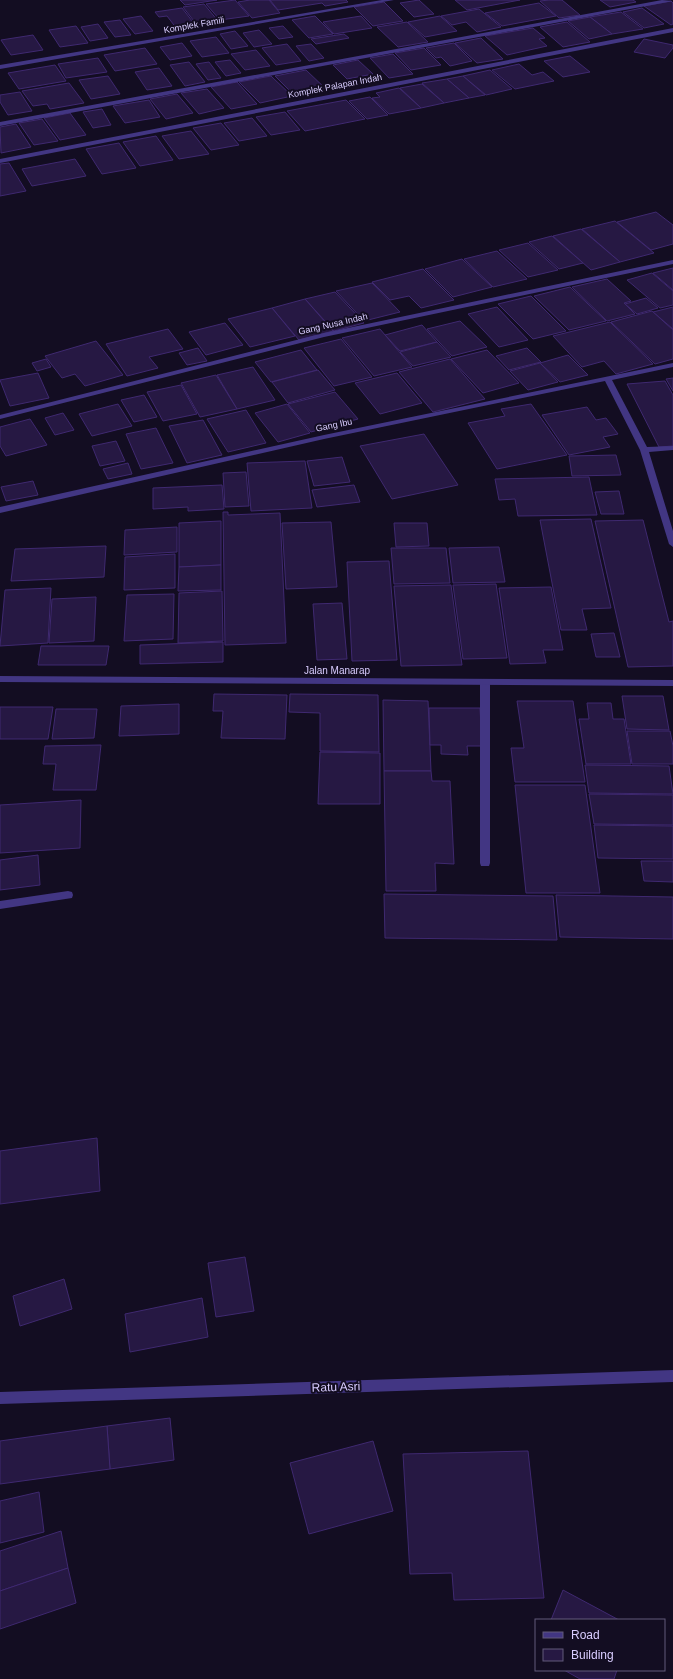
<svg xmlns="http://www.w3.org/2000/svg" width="673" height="1679" font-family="Helvetica,sans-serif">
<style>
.building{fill:#261843;stroke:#3f2970}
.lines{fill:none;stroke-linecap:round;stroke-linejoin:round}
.lane{fill:#423683;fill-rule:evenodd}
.street{fill:#423683;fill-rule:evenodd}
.labels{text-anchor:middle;stroke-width:4;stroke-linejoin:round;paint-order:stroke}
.far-street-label{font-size:9px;fill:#d9cdff;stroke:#130d22}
.street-label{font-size:10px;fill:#d9cdff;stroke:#130d22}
.near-street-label{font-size:12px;fill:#d9cdff;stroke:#130d22}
</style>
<rect width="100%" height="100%" fill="#130d22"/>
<!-- building -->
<g class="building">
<path d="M180 0H217L185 5Z"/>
<path d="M235 0 249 16 220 20 206 4Z"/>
<path d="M250 0H269L280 13 252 18 238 2Z"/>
<path d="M270 0H346L348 2 325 6 322 3 278 10Z"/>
<path d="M419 0 434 14 414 17 400 3Z"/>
<path d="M455 0H520L467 10Z"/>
<path d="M549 0H562L580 15 559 18 540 1Z"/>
<path d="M600 0H633L636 2 610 7Z"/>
<path d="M671 1 673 3V24L671 25 644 6Z"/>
<path d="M384 2 403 21 373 26 354 7Z"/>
<path d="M539 3 556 16 502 26 485 13Z"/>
<path d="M204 4 218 21 197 25 183 7Z"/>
<path d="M182 8 196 26 177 29 167 16 159 17 155 12Z"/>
<path d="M642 8 664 24 644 28 623 12Z"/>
<path d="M479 9 501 27 477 32 466 22 452 25 441 16Z"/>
<path d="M621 12 643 29 612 34 590 17Z"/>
<path d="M141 16 153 31 135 34 123 19Z"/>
<path d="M315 16 333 34 309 38 292 20Z"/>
<path d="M361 16 372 28 334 34 323 22Z"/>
<path d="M440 16 457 31 425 37 408 22Z"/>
<path d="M590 17 612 34 589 39 568 21Z"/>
<path d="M120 20 131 35 115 37 104 22Z"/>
<path d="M407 22 428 42 398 47 377 27Z"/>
<path d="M567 22 590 42 563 47 540 27Z"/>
<path d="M98 24 108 38 90 41 81 27Z"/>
<path d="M76 26 88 43 60 47 49 30Z"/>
<path d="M283 26 293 37 279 39 269 28Z"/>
<path d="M533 28 545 38 539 39 547 46 507 55 485 36Z"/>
<path d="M259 30 272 44 254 47 243 33Z"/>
<path d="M235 31 248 46 231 49 220 34Z"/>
<path d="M344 34 349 38 316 44 311 39Z"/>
<path d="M33 35 43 50 11 55 1 40Z"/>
<path d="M216 37 229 53 202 57 190 41Z"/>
<path d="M481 38 503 59 477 63 455 43Z"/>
<path d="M644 39 673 45V48L665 58 634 52Z"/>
<path d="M182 43 192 56 170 60 160 47Z"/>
<path d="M454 43 472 61 450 66 441 57 436 58 426 48Z"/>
<path d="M287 44 301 61 276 65 262 48Z"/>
<path d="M311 44 324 58 309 61 296 46Z"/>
<path d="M145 48 157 64 115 71 104 55Z"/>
<path d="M424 48 441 65 411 70 395 53Z"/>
<path d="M256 50 270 66 245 70 231 54Z"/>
<path d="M393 54 413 74 389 78 370 58Z"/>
<path d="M570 56 590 72 563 77 544 61Z"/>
<path d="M98 58 107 72 66 78 58 64Z"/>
<path d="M230 60 241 73 226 76 215 62Z"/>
<path d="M358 60 373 74 347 79 333 65Z"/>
<path d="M189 62 205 82 185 86 170 65Z"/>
<path d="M209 62 221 78 208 80 196 64Z"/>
<path d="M519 64 532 75 543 72 554 81 515 89 492 70Z"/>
<path d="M55 65 66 81 19 89 8 73Z"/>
<path d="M159 68 172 86 147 90 135 72Z"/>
<path d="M306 70 328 91 296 97 275 76Z"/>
<path d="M490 70 512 89 486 95 463 76Z"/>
<path d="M108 76 120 94 91 99 79 80Z"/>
<path d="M271 76 292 96 260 103 239 82Z"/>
<path d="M463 76 485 95 469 98 447 79Z"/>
<path d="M447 79 469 98 444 103 422 83Z"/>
<path d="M237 82 257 104 231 109 211 87Z"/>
<path d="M69 83 84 103 50 109 47 104 33 106 22 91Z"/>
<path d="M422 84 444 103 421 108 400 88Z"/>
<path d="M399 88 421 108 389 114 372 98 380 97 376 93Z"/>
<path d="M207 89 224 108 199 114 181 93Z"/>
<path d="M20 92 32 111 8 115 0 102V95Z"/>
<path d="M177 94 193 113 166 119 150 99Z"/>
<path d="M370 97 388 115 367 119 349 101Z"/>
<path d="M149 100 160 117 125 123 113 106Z"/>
<path d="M346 100 365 119 305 131 287 111Z"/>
<path d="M102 109 111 125 93 128 83 112Z"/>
<path d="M285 112 300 130 271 135 256 117Z"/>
<path d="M70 113 86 135 60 140 44 118Z"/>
<path d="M252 118 267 136 239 141 224 123Z"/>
<path d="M42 119 58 141 34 145 19 123Z"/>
<path d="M221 123 239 145 211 150 193 128Z"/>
<path d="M16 124 31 147 1 153 0 127Z"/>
<path d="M191 131 209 154 179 159 162 136Z"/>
<path d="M156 136 173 160 140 166 123 142Z"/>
<path d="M119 143 136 168 102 174 86 149Z"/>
<path d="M75 159 86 176 32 186 22 169Z"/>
<path d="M9 163 26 191 0 196V164Z"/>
<path d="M656 212 673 225V244L651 250 617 222Z"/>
<path d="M615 221 654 253 620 262 582 229Z"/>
<path d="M581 229 620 262 591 270 553 236Z"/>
<path d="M552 236 583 263 559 269 529 242Z"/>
<path d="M528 243 558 270 528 277 499 250Z"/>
<path d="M497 251 527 279 493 287 464 259Z"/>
<path d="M462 259 492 287 453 297 425 269Z"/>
<path d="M673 268V290L653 273Z"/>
<path d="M423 269 454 300 421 308 409 296 390 300 372 282Z"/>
<path d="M652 273 673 291V305L660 308 627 280Z"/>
<path d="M607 279 631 301 624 303 635 314 607 321 572 287Z"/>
<path d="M372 283 400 312 364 321 336 291Z"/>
<path d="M570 287 606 321 569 330 534 296Z"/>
<path d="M335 292 364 323 334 331 305 299Z"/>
<path d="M531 296 566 331 533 339 498 304Z"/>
<path d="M646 298 658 308 637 314 625 304Z"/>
<path d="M305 299 333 331 299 340 272 308Z"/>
<path d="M497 307 528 340 499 347 468 314Z"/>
<path d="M673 307V329L653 312Z"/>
<path d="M272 308 295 336 250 347 228 319Z"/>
<path d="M652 311 673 330V359L655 364 611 322Z"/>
<path d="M460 321 487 347 452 356 427 329Z"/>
<path d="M610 322 653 364 616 374 604 361 582 367 553 336Z"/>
<path d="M225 323 243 345 206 355 189 332Z"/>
<path d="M422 325 437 342 400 351 385 335Z"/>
<path d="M168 329 183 349 149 357 158 368 127 376 106 344Z"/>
<path d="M380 329 412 367 374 376 342 338Z"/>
<path d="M341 339 372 377 334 386 304 348Z"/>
<path d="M96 341 123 375 85 386 75 374 62 378 45 356Z"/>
<path d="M437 342 451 357 413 366 400 352Z"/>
<path d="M198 348 207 361 187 365 179 353Z"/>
<path d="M527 348 541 362 509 370 496 356Z"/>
<path d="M301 350 317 370 271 382 255 362Z"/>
<path d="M487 350 519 383 483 393 451 359Z"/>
<path d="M568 355 588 375 560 382 540 363Z"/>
<path d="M46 359 51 367 37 371 32 363Z"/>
<path d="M450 359 485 399 433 412 399 372Z"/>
<path d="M540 363 558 382 528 390 510 371Z"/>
<path d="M253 367 275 400 237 409 217 375Z"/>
<path d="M318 370 335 390 288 403 272 382Z"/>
<path d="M38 373 49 398 10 406 0 380Z"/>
<path d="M397 373 422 403 380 414 355 383Z"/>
<path d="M216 375 237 409 200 417 181 383Z"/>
<path d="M673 378V391L666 379Z"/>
<path d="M665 381 673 395V446L659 447 627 384Z"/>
<path d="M181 385 197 414 163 421 147 392Z"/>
<path d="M335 392 358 419 311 432 288 404Z"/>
<path d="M144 395 157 417 134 422 121 400Z"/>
<path d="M118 404 132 426 92 436 79 414Z"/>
<path d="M287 404 310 433 278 442 255 413Z"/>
<path d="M531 404 567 455 497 469 468 423 505 416 501 409Z"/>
<path d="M587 407 596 420 606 418 618 434 603 437 610 447 569 455 542 415Z"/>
<path d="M246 410 266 443 228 452 207 419Z"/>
<path d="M63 413 74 430 55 435 45 418Z"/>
<path d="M30 419 47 445 6 456 0 446V427Z"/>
<path d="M203 420 222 455 187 463 169 426Z"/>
<path d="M156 428 173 463 141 469 126 434Z"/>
<path d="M424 434 458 485 392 499 360 446Z"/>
<path d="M116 441 125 461 100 466 92 446Z"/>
<path d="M616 455 621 475 572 476 569 456Z"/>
<path d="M342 457 350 482 314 486 307 461Z"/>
<path d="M305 461 312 508 251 511 247 463Z"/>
<path d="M128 463 132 474 108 479 103 469Z"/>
<path d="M246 472 249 506 225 507 223 473Z"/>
<path d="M589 477 597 515 518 516 515 499 499 500 495 479Z"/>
<path d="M33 481 38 495 6 501 1 487Z"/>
<path d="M222 485 224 509 188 511V507L153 509V488Z"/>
<path d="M354 485 360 502 317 507 312 490Z"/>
<path d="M619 491 624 514H601L595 492Z"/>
<path d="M223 512H228V515L280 513 286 643 225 645Z"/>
<path d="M591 519 611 608 582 609 587 630H561L540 520Z"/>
<path d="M643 520 669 622 673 621V666L628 667 595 521Z"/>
<path d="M221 521V565L179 567V523Z"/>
<path d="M331 522 337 587 286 589 282 523Z"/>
<path d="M394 523H427L429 546 396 547Z"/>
<path d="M177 527V552L124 555 125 530Z"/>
<path d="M106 546 104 577 11 581 15 549Z"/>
<path d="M499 547 505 582 453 583 449 548Z"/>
<path d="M391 548H446L450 583 394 584Z"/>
<path d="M175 554V588L124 590 125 557Z"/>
<path d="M389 561 397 660 352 661 347 562Z"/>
<path d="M221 565V590L178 591 179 567Z"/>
<path d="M496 584 507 658 463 659 453 585Z"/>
<path d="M451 585 462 665 401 666 394 586Z"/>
<path d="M551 587 563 650H543L546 663 510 664 499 588Z"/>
<path d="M51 588 48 643 0 646 5 590Z"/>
<path d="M222 591 223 641 178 643 179 593Z"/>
<path d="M174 594 173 639 124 641 127 595Z"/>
<path d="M96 597 94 641 49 643 52 599Z"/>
<path d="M342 603 347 659 317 660 313 604Z"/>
<path d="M614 633 620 657H596L591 634Z"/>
<path d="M223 642V662L140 664V645Z"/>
<path d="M41 646H109L106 665H38Z"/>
<path d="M214 694 287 695 285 739 221 738 223 711H213Z"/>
<path d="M290 694 378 695 379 752 320 751V713L289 712Z"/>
<path d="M622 696H663L669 730 627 729Z"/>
<path d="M383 700 428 701 431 771H384Z"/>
<path d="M517 701H573L585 782H515L511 748H524Z"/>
<path d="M587 703H611L613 719H624L631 764H586L579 719H589Z"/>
<path d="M179 704V734L119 736 121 706Z"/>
<path d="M0 707H53L48 739H0Z"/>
<path d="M429 708H480L482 746H467L468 755 441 754V745H430Z"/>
<path d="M56 709H97L94 738 52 739Z"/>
<path d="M627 731H670L673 746V764H632Z"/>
<path d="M101 745 96 790H53L56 764H43L45 746Z"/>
<path d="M320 752 380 753V804H318Z"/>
<path d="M585 765 669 766 673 794 589 793Z"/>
<path d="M384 771H431L432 781H450L454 864 435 863 436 891H386Z"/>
<path d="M515 785H585L600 893H526Z"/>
<path d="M589 794 673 795V825L594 824Z"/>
<path d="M81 800 80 848 0 853V805Z"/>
<path d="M594 825 673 826V859L598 858Z"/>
<path d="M38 855 40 885 0 890V860Z"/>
<path d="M641 861H673V882L644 881Z"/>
<path d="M384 894 553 896 557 940 385 938Z"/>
<path d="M556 895 673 897V939L560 937Z"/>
<path d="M97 1138 100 1191 0 1204V1151Z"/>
<path d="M245 1257 254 1311 216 1317 208 1263Z"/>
<path d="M64 1279 72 1309 20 1326 13 1296Z"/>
<path d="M202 1298 208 1337 130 1352 125 1314Z"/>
<path d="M170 1418 174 1460 110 1469 107 1426Z"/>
<path d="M107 1426 110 1469 0 1484V1441Z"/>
<path d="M373 1441 393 1511 309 1534 290 1463Z"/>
<path d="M528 1451 544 1598 454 1600 452 1573 410 1574 403 1454Z"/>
<path d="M39 1492 44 1532 0 1543V1501Z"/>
<path d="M61 1531 68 1568 0 1591V1551Z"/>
<path d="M68 1568 76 1603 0 1629V1591Z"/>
<path d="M563 1590 619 1620H551Z"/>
<path d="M564 1670H617L614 1679H580Z"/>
</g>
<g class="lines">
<!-- lane -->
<g class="lane">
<path d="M485 680 490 683V863L489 866H481L480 863V683Z"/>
<path d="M68 891 72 892 73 895 72 898 0 909V901Z"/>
</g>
<!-- street -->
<g class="street">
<path d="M382 0H394L0 69V65Z"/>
<path d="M662 0 673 1 0 126V122Z"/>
<path d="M673 28V32L0 163V159Z"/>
<path d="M673 260V264L324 337 0 419V415L324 333Z"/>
<path d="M673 363V367L612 380 647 447 673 446V450L649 452 673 531V547L669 544 640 450 605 381 324 439 0 513V507L324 435Z"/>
<path d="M0 676 673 680V686L0 682Z"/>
<path d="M673 1370V1382L0 1404V1392Z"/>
</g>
</g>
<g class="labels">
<!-- far-street labels -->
<g class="far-street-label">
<text transform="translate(194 25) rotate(-10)" y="3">Komplek Famili</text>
<text transform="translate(335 86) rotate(-11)" y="3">Komplek Palapan Indah</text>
<text transform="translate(333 324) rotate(-13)" y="3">Gang Nusa Indah</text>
<text transform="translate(334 425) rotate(-12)" y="3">Gang Ibu</text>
</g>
<!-- street labels -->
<g class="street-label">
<text x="337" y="674">Jalan Manarap</text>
</g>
<!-- near-street labels -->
<g class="near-street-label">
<text transform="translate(336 1387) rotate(-2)" y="4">Ratu Asri</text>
</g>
</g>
<!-- legend -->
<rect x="535" y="1619" width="130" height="52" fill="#130d22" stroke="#625a7a"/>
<rect x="543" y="1632" width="20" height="6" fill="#423683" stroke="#625a7a"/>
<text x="571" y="1639" font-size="12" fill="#d9cdff">Road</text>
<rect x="543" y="1649" width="20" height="12" fill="#261843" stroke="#625a7a"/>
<text x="571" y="1659" font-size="12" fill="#d9cdff">Building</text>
</svg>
